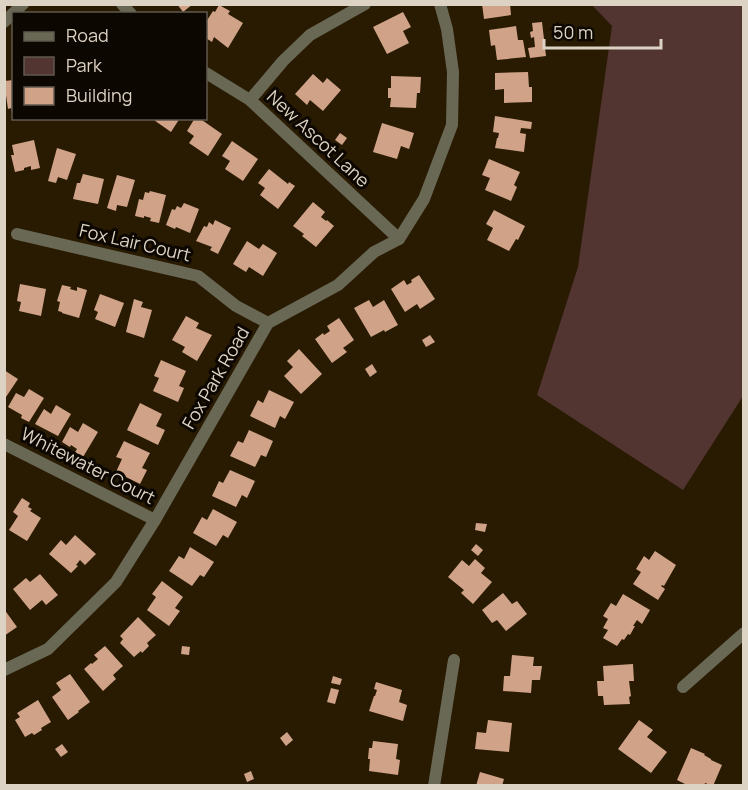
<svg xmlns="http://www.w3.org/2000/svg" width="748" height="790" font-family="Manrope,sans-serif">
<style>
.green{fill:#523431}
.building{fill:#d0a388}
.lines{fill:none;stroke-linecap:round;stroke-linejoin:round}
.minor{stroke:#696855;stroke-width:12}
.labels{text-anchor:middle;stroke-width:6;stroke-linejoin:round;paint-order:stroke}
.street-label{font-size:18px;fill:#ddd3c5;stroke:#0d0701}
</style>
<rect width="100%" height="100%" fill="#291b02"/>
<!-- green -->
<path class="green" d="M592 5H743V396L683 490 537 395 578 267 612 26Z"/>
<!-- building -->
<g class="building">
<path d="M177 4H193L183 12Z"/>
<path d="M482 4H510L511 15 484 19Z"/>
<path d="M219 5 230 11 228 14 243 23 228 48 214 37 212 42 206 38V22L213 11 215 12Z"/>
<path d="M403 12 411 27 403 31 409 43 387 54 373 27Z"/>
<path d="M542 22 546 56 530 58 528 48 535 47 534 37 531 38 530 32 533 31 532 23Z"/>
<path d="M516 26 518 40H523L526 57 497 60 495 45 491 46 489 30Z"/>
<path d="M528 72 529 87H532V102L504 103V89L495 90V73Z"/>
<path d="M313 74 323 83 327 78 341 90 323 111 310 100 307 105 295 94Z"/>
<path d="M391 76 421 77 420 93H417L416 108 390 107 391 98H388V88H391Z"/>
<path d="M14 80V117H13L11 108 8 109 4 81Z"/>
<path d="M495 116 532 122 531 129 521 128 520 133 526 134 524 152 495 148 497 138H498L499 133 493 132Z"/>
<path d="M151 118H180L171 132Z"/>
<path d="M195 118H199L222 134 208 156 189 143 194 136 187 131Z"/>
<path d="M382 123 414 133 409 149 401 146 397 159 373 152Z"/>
<path d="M340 133 347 138 342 145 335 140Z"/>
<path d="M34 140 40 168 31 170V166L24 168V170L15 172 11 155H14L12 145Z"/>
<path d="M232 141 258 159 243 181 225 169 230 161 222 156Z"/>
<path d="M57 148 76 154 67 180 58 177 56 183 48 181Z"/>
<path d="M489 159 520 172 514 185 517 187 511 201 485 190 490 178 482 175Z"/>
<path d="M269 169 288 184 289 182 295 186 278 209 260 195 265 188 258 183Z"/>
<path d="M83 174 104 179 98 204 73 199 77 183H80Z"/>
<path d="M117 175 135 180 127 207 117 205 116 211 107 208Z"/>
<path d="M150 191 166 195 159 223 150 221 151 218 144 216V218L135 216 139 199 143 200 145 192 149 193Z"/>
<path d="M313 202 325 212 321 217 326 221 327 220 334 226 316 247 302 236 304 234 293 226Z"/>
<path d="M184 203 199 209 190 233 176 227 175 229 166 225 172 209 175 210 177 206 181 208Z"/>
<path d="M494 210 525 226 518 240 516 239 509 251 487 240 493 228 486 224Z"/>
<path d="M215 220 231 228 218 254 210 250 212 247 196 241 204 226 207 227 209 222 213 225Z"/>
<path d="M247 241 259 249 263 244 277 253 263 276 249 267 246 272 233 264Z"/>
<path d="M419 275 435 299 420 309 417 304 405 312 391 289 404 280 407 285 412 282 411 280Z"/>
<path d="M20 284 46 289 41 316 19 311 21 302 17 301Z"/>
<path d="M62 285 71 287 70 289 77 291V287L87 290 79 318 62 313V312L58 311 60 302 57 301Z"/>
<path d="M100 294 124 303 115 327 95 319 98 312 94 310Z"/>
<path d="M134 299 143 302 141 307 152 310 144 338 126 332Z"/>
<path d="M369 300 373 307 384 300 398 325 385 332 384 330 371 337 354 308Z"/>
<path d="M186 316 199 323 196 328 212 335 197 361 182 352 185 347 172 340Z"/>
<path d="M339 318 354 340 343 348 347 352 332 363 315 339 323 333 324 335 330 331 327 326Z"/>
<path d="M430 335 435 342 426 347 422 340Z"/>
<path d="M299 349 322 374 301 394 284 376 293 367 287 361Z"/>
<path d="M161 360 186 371 179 386 184 388 178 402 153 391 159 378 154 376Z"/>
<path d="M372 364 377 372 370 377 365 369Z"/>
<path d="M4 370 18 379 4 400Z"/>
<path d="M29 389 44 398 29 422 21 418 22 415 8 407 16 393 24 397Z"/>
<path d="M269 390 294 402 285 419 280 416 275 428 250 416 258 400 263 403Z"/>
<path d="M140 403 162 414 156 426 165 430 158 445 127 430Z"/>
<path d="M56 405 71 414 58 436 35 424 44 409 51 414Z"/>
<path d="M83 423 98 432 83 457 75 452 77 449 71 445 70 447 62 442 70 427 78 432Z"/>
<path d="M249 430 273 441 266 457 261 455 255 467 230 456 238 441 243 443Z"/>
<path d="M124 441 150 453 142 468 147 470 140 484 116 472 122 459 116 457Z"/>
<path d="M230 470 255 481 247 498 242 495 236 507 212 496 219 481 223 483Z"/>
<path d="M22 498 30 503 28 507 32 509 30 511 41 518 27 541 9 530 18 516 13 512Z"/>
<path d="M213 509 237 522 228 538 223 535 216 546 193 533 202 517 207 520Z"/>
<path d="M476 523 487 524 485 532 475 530Z"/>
<path d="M75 535 96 554 85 565 80 560 76 565 78 566 71 573 49 554 61 540 66 545Z"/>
<path d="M476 544 483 550 478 556 471 550Z"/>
<path d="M190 547 214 562 204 577 200 575 192 586 169 571 179 556 184 559Z"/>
<path d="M655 551 676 565 664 586 662 585 661 586 665 589 658 600 633 584 641 572 636 569 644 556 649 560Z"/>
<path d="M475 559 485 568 481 573 492 582 473 604 461 593 464 590 448 577 462 560 469 566Z"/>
<path d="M40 574 58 595 46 605 42 600 30 610 13 589 26 578 30 582Z"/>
<path d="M162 581 183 597 175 608 180 611 169 626 147 610 156 597 152 594Z"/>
<path d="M503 593 512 604 517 601 527 614 506 631 497 620 492 623 482 610Z"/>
<path d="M623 594 650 610 642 624 637 620 633 626H635L630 635 628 634 624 640 622 639 617 646 603 638 608 630 603 628 608 619 603 616 611 603 616 606Z"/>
<path d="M4 609 17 627 4 636Z"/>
<path d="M138 617 156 635 147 643 149 646 142 653 141 651 134 657 120 643 123 639 120 636Z"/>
<path d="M105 646 123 666 113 675 116 679 103 691 84 669 91 663 92 664 98 659 94 655Z"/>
<path d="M182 646 190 647 189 655 181 654Z"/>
<path d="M512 655 534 657 533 666H542L540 680H532L531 693 503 691 504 676H510Z"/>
<path d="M633 664 634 681H629L631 696 629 697 630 704 604 705 603 696H598L597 681H604L603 666Z"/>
<path d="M70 674 90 702 78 711 79 712 68 720 52 697 61 690 56 683Z"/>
<path d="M333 676 342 679 340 685 331 683Z"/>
<path d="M376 682 402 690 399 702 407 705 403 721 369 711 374 696H375L377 690 374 689Z"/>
<path d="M331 688 339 690 335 704 327 702Z"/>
<path d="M38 700 51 722 41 728 42 730 34 735 32 733 25 737 15 720 20 717 17 713Z"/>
<path d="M488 720 512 723 509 752 475 749 477 732 486 733Z"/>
<path d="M639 720 653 730 647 737 667 752 651 773 618 749Z"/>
<path d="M287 732 293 740 286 746 280 738Z"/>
<path d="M373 741 398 744 396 759 400 760 398 775 369 771 370 759H368L369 748H372Z"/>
<path d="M62 744 68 752 61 757 55 749Z"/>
<path d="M691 748 705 754 704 755 711 759V760L722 765 713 786 705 783 704 786H697L692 784 691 786H689L677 780Z"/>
<path d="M251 771 254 779 247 782 244 774Z"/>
<path d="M480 772 504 779 502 786H476Z"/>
</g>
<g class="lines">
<!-- minor -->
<g class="minor">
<path d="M122 4 131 14"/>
<path d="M4 22 23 4"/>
<path d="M206 73 250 100 399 239"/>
<path d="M250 100 283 61 310 35 365 4"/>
<path d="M17 234 198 276 236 306 268 323"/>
<path d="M4 444 155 520"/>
<path d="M4 670 48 649 116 582 155 520 268 323 338 285 374 252 399 239 424 199 452 125 453 72 447 29 440 4"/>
<path d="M683 687 744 633"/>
<path d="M434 786 454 660"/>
</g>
</g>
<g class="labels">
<!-- street labels -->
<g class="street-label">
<text transform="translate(318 139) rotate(43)" y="6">New Ascot Lane</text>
<text transform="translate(135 243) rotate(13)" y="6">Fox Lair Court</text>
<text transform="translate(216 378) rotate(-60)" y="6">Fox Park Road</text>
<text transform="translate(88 466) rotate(27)" y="6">Whitewater Court</text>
</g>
</g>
<!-- border -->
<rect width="748" height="790" fill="none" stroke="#ddd3c5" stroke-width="12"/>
<!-- legend -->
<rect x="12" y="12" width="195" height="108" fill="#0d0701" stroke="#60594f" stroke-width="1.5"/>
<rect x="24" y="32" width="30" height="9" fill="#696855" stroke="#60594f" stroke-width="1.5"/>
<text x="66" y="42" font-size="18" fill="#ddd3c5">Road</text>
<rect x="24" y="57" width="30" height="18" fill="#523431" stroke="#60594f" stroke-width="1.5"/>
<text x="66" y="72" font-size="18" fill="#ddd3c5">Park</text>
<rect x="24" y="87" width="30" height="18" fill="#d0a388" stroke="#60594f" stroke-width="1.5"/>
<text x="66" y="102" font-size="18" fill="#ddd3c5">Building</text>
<!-- scale -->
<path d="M544 39v9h117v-9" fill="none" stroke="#ddd3c5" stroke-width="3"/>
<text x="553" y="39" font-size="18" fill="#ddd3c5" stroke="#0d0701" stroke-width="4.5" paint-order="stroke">50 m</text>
</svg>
